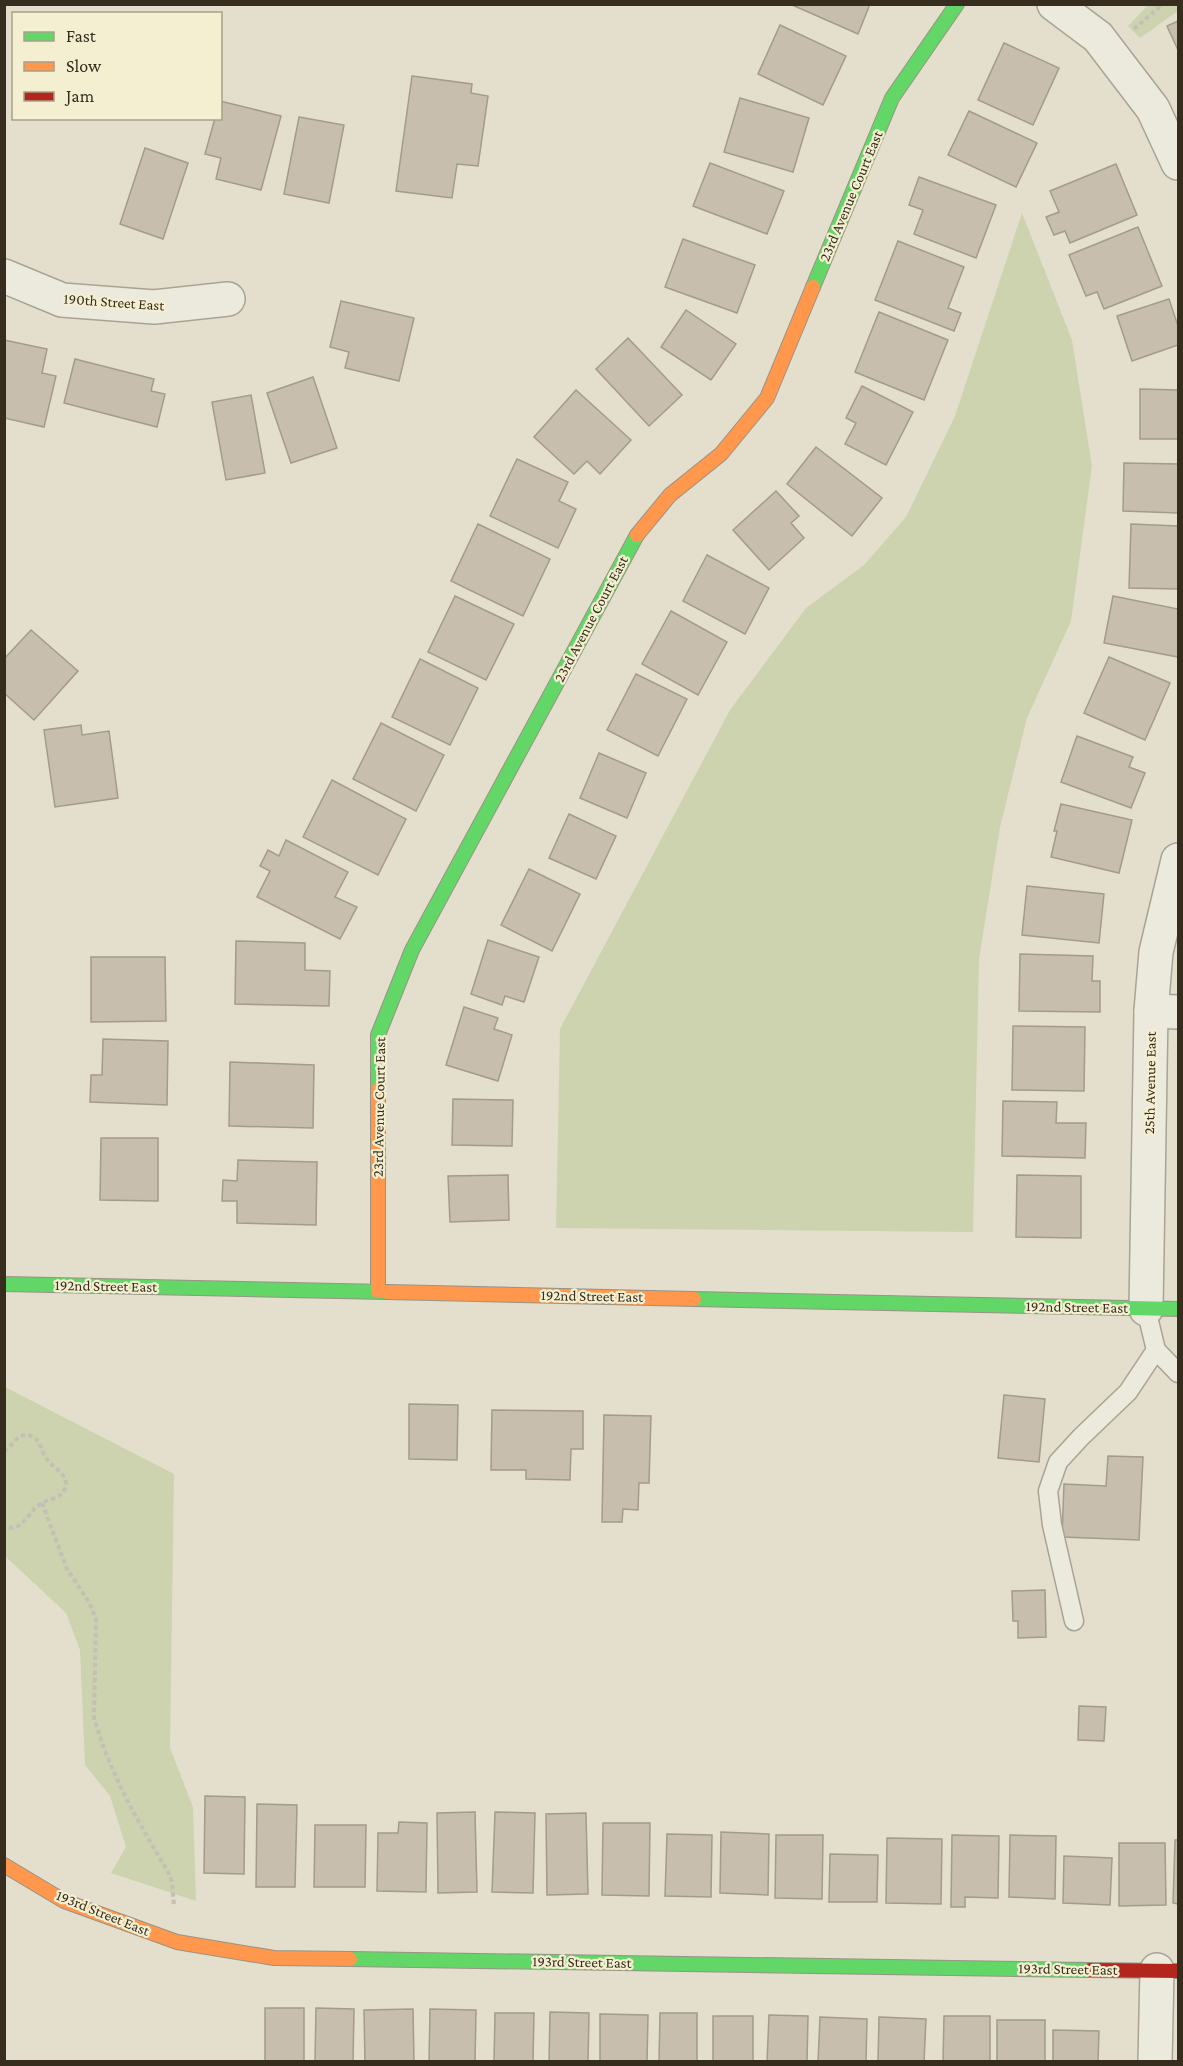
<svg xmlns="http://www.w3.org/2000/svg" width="1183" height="2066" font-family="'Crimson Pro',serif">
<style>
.green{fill:#ced3af}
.building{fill:#c7bead;stroke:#a39b8b;stroke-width:1.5}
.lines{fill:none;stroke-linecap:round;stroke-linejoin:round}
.lane-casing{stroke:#a8a395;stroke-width:21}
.street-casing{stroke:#a8a395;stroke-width:36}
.fast-casing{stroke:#989385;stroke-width:16}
.slow-casing{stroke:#989385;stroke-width:16}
.jam-casing{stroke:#989385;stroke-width:16}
.path{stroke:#c4c0b4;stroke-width:4;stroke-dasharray:4.5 3;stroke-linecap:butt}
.lane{stroke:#ece9dd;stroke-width:18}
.street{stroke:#ece9dd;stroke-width:33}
.fast{stroke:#63d668;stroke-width:14}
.slow{stroke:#ff974d;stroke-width:14}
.jam{stroke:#b3261e;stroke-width:14}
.labels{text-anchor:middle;stroke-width:4.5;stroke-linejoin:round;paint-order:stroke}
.street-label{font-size:15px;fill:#362d1e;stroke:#f4efd1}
</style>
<rect width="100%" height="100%" fill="#e3dfcc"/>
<!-- green -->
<g class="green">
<path d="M1149 4 1178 5V11L1140 38 1128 26Z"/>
<path d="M1022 213 1072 340 1092 466 1071 621 1027 718 1000 827 979 959 973 1232 556 1228 560 1029 730 710 806 608 864 565 906 517 955 416Z"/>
<path d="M5 1387 174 1474 170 1748 193 1807 196 1901 111 1873 126 1847 110 1796 85 1765 80 1650 66 1613 5 1556Z"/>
</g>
<!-- building -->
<g class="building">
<path d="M790 4H870L858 34Z"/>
<path d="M1178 21V50L1167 26Z"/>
<path d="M780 25 846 56 823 105 758 74Z"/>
<path d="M1004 43 1059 68 1033 125 978 100Z"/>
<path d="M412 76 472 84 471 93 488 96 478 166 457 164 452 198 396 191Z"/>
<path d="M740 98 809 118 793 172 724 152Z"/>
<path d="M220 101 281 116 261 190 216 179 221 158 205 154 215 118H220Z"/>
<path d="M969 111 1037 143 1016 187 948 155Z"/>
<path d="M299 117 344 125 329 203 284 194Z"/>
<path d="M145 148 188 163 163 239 120 224Z"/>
<path d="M710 163 784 191 767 234 693 206Z"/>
<path d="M1116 164 1137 215 1070 243 1065 231 1054 235 1046 217 1059 212 1050 191Z"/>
<path d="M919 177 996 205 976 258 914 234 923 210 909 205Z"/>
<path d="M1138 227 1162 286 1104 309 1097 292 1086 296 1069 255Z"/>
<path d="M683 239 755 265 737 313 665 287Z"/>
<path d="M898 241 964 267 948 308 961 313 954 331 875 300Z"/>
<path d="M1169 299 1178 326V345L1132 361 1117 316Z"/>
<path d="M341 301 414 318 399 381 345 368 349 352 330 347Z"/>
<path d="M686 310 736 344 711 380 661 347Z"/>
<path d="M879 312 948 340 924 400 855 372Z"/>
<path d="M628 338 682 395 649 426 596 369Z"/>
<path d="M4 340 47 349 42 373 56 376 44 427 4 418Z"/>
<path d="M75 359 154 379 151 391 165 394 157 427 64 403Z"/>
<path d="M313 377 337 448 291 463 267 393Z"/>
<path d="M862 386 913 412 886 465 845 444 856 423 846 418Z"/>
<path d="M1140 389 1178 390V439H1140Z"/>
<path d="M576 390 631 440 600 474 587 461 574 474 534 437Z"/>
<path d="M251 395 265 473 226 480 212 402Z"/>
<path d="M816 447 882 498 852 536 787 484Z"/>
<path d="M517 459 568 482 559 501 576 509 558 548 490 516Z"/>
<path d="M1124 463 1178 464V513L1123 511Z"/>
<path d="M776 491 799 516 791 523 804 538 769 570 733 530Z"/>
<path d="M478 524 550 559 523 616 451 581Z"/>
<path d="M1131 524 1178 526V589L1129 588Z"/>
<path d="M707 555 769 588 745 634 683 601Z"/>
<path d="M455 596 514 624 486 680 428 652Z"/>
<path d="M1113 596 1178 609V657L1104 643Z"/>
<path d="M671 611 727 642 698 695 642 664Z"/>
<path d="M31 630 78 671 34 720 4 693V659Z"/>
<path d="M1109 657 1170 683 1145 740 1084 713Z"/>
<path d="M420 659 478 688 450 745 392 717Z"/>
<path d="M636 674 687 699 658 756 607 730Z"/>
<path d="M381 723 444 755 416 811 353 779Z"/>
<path d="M81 725 82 735 109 731 118 798 55 807 44 730Z"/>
<path d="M1077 736 1133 757 1129 767 1145 773 1131 808 1061 782Z"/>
<path d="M599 753 646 773 627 818 580 798Z"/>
<path d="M332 780 406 819 378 875 303 837Z"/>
<path d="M1061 804 1132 820 1119 873 1051 857 1057 831H1054Z"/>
<path d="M569 814 616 836 596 879 549 858Z"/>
<path d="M286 840 348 872 335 897 357 907 340 939 257 897 270 871 260 866 268 850 279 856Z"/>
<path d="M529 869 580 894 552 951 501 925Z"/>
<path d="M1027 886 1104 894 1099 943 1022 935Z"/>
<path d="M488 940 539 957 524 1002 505 996 502 1005 471 994Z"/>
<path d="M236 941 305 943V970L330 971 329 1006 235 1004Z"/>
<path d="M1020 954 1093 956 1092 981H1100V1012L1019 1011Z"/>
<path d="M91 957H165L166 1021 91 1022Z"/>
<path d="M464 1007 498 1018 494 1029 512 1035 498 1081 446 1065Z"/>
<path d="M1013 1026 1085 1027 1084 1091 1012 1090Z"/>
<path d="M103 1039 168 1041 167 1105 90 1102 91 1075H102Z"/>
<path d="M230 1062 314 1065 313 1128 229 1126Z"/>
<path d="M453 1099 513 1100 512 1146 452 1145Z"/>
<path d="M1003 1101 1057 1102 1056 1123H1086L1085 1158 1002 1156Z"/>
<path d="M101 1138H158V1201L100 1200Z"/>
<path d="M238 1160 317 1162 316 1225 237 1223V1201H222L223 1180 237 1181Z"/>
<path d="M508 1175 509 1220 450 1222 448 1176Z"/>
<path d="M1017 1175 1081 1176V1238L1016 1237Z"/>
<path d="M1004 1395 1045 1399 1039 1462 998 1458Z"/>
<path d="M409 1404 458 1405 457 1460 409 1459Z"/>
<path d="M492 1410 583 1411V1449H571L570 1480 526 1479V1470H491Z"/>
<path d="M604 1415 651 1416 649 1483H639L638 1510 623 1509 622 1522H602Z"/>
<path d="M1108 1456 1143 1457 1139 1540 1062 1537 1064 1484 1106 1486Z"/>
<path d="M1045 1590 1046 1637 1018 1638V1621H1013L1012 1591Z"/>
<path d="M1079 1706 1106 1707 1104 1741 1078 1740Z"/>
<path d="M205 1796 245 1797 244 1874 204 1873Z"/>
<path d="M257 1804 297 1805 295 1887H256Z"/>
<path d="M475 1812 477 1892 438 1893 437 1813Z"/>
<path d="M495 1812 535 1813 533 1893 492 1892Z"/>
<path d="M586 1813 588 1894 547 1895 546 1814Z"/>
<path d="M399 1822 427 1823 426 1892 377 1891 378 1833H398Z"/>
<path d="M603 1823H650L649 1896 602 1895Z"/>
<path d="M315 1825H366L365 1887H314Z"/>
<path d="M721 1832 769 1834 768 1895 720 1893Z"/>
<path d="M667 1834 712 1835 711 1897 665 1896Z"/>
<path d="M776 1835H823L822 1899 775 1898Z"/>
<path d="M952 1835 999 1836 998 1898 965 1897V1907H951Z"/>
<path d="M1010 1835 1056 1836 1055 1899 1009 1897Z"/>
<path d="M887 1838 942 1839 941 1904 886 1903Z"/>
<path d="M1175 1840H1178V1904L1173 1903Z"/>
<path d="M1119 1843H1165L1166 1905 1119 1906Z"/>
<path d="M830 1854 878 1855 877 1902H829Z"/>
<path d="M1064 1856 1112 1858 1110 1905 1063 1903Z"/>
<rect x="265" y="2008" width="39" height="54"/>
<path d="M316 2008 354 2009 353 2062H315Z"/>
<path d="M413 2009 414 2062H365L364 2010Z"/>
<path d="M430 2009 476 2010 475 2062H429Z"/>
<path d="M550 2012 589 2013 588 2062H549Z"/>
<path d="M495 2013H534L533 2062H494Z"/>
<path d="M660 2013H697V2062H659Z"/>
<path d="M600 2014 648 2015 647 2062H600Z"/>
<path d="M769 2015 808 2016 807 2062H767Z"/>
<rect x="713" y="2016" width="40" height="46"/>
<path d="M944 2016H990V2062H943Z"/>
<path d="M820 2017 867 2019 866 2062H818Z"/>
<path d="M879 2017 926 2019 924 2062H878Z"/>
<rect x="997" y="2020" width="48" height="42"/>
<path d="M1053 2030 1099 2031 1098 2062H1053Z"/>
</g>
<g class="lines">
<!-- lane casing -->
<g class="lane-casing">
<g id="lane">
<path d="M1146 1309 1156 1350 1178 1373"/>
<path d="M1074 1621 1052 1525 1048 1491 1058 1462 1081 1437 1128 1392 1156 1350"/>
</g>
</g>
<!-- street casing -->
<g class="street-casing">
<g id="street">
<path d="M1054 4 1098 37 1153 109 1178 163"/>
<path d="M4 276 62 300 154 307 228 299"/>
<path d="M1151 1011 1178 1012"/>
<path d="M1146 1309 1151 1011 1156 952 1178 860"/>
<path d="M1155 2062 1157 1970"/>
</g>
</g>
<!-- fast casing -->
<g class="fast-casing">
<g id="fast">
<path d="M813 287 892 98 957 4"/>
<path d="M378 1090V1035L412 950 637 535"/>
<path d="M4 1284 387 1292"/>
<path d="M694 1299 1178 1309"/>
<path d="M350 1959 1090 1970"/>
</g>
</g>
<!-- slow casing -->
<g class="slow-casing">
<g id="slow">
<path d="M637 535 670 495 721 454 767 398 813 287"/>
<path d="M378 1090V1291"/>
<path d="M387 1292 694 1299"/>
<path d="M4 1865 64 1901 177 1942 274 1958 350 1959"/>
</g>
</g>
<!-- jam casing -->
<g class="jam-casing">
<path id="jam" d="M1090 1970 1178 1971"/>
</g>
<!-- path -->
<g class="path">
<path d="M1134 29 1163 4"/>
<path d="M4 1451C12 1447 16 1435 26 1435 41 1436 40 1449 46 1458 52 1468 70 1474 65 1488 61 1499 51 1498 42 1503 32 1508 27 1521 18 1526 14 1528 9 1528 4 1527"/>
<path d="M42 1503 67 1569 89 1602 96 1619 94 1717C109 1773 139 1823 168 1872L172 1882 174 1907"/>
</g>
<!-- lane -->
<use href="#lane" class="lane"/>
<!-- street -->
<use href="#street" class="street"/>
<!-- fast -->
<use href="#fast" class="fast"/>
<!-- slow -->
<use href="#slow" class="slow"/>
<!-- jam -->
<use href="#jam" class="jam"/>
</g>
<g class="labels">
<!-- street labels -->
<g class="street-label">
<text transform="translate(851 196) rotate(-67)" y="5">23rd Avenue Court East</text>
<text transform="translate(114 302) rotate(4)" y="5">190th Street East</text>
<text transform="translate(591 619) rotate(-62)" y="5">23rd Avenue Court East</text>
<text transform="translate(1150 1083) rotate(-89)" y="5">25th Avenue East</text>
<text transform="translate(379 1107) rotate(-89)" y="5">23rd Avenue Court East</text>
<text transform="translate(106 1286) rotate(1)" y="5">192nd Street East</text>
<text transform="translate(592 1296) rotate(1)" y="5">192nd Street East</text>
<text transform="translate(1077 1307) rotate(1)" y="5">192nd Street East</text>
<text transform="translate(103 1913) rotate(22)" y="5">193rd Street East</text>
<text transform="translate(582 1962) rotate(1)" y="5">193rd Street East</text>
<text transform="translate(1068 1969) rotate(1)" y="5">193rd Street East</text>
</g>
</g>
<!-- border -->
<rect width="1183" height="2066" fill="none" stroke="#362d1e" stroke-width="12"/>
<!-- legend -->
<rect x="12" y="12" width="210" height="108" fill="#f4efd1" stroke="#a8a189" stroke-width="1.5"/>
<rect x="24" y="32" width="30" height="9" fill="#63d668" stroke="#a8a189" stroke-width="1.5"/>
<text x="66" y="42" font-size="18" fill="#362d1e">Fast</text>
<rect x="24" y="62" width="30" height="9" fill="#ff974d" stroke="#a8a189" stroke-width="1.5"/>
<text x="66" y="72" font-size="18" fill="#362d1e">Slow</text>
<rect x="24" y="92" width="30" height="9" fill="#b3261e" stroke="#a8a189" stroke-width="1.5"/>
<text x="66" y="102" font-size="18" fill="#362d1e">Jam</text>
</svg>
